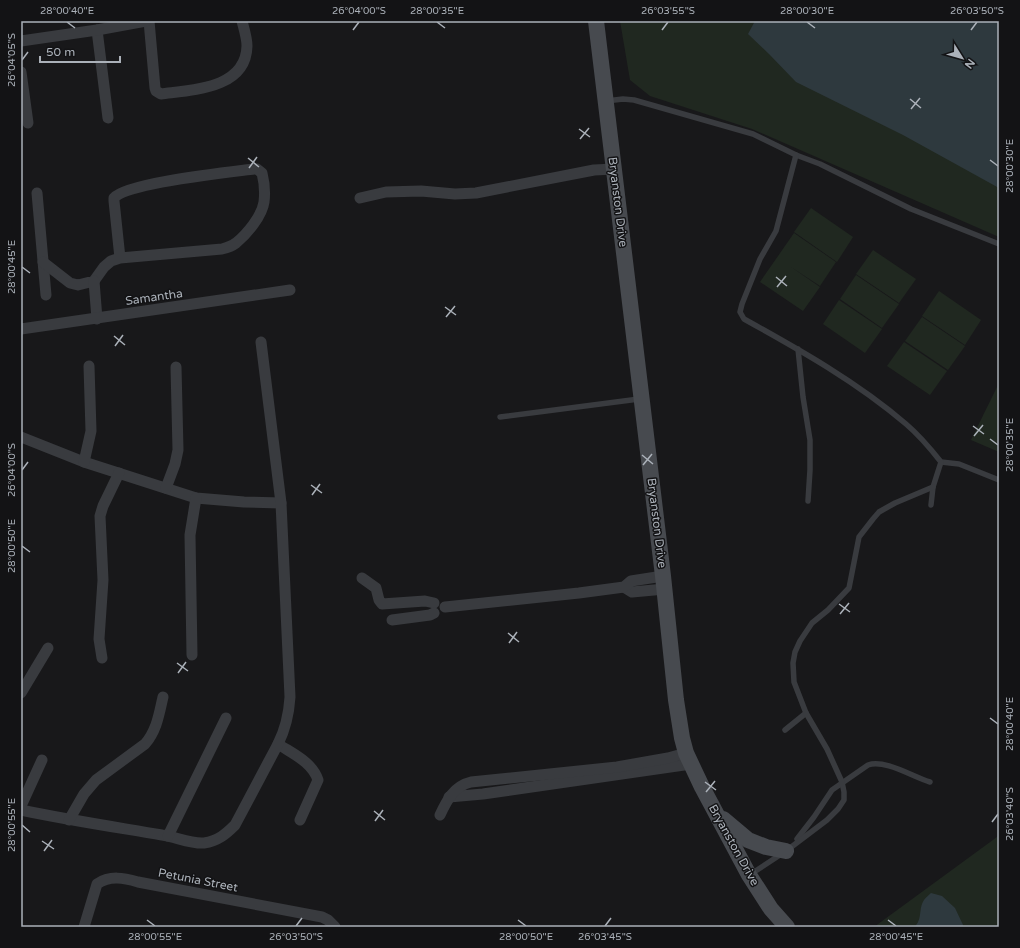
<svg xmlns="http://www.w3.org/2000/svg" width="1020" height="948" font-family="'Varela Round',sans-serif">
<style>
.green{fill:#202820}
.water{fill:#2e393e}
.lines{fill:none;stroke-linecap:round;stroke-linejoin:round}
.lane{stroke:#393b3f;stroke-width:5.5}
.street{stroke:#393b3f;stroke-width:11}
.secondary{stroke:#474a4f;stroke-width:16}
.ticks{fill:none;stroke:#abb1b9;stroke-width:1.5}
.labels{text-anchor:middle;stroke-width:3;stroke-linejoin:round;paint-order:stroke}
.street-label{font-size:12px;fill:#abb1b9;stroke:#131315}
.neatline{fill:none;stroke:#abb1b9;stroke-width:1.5}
.ticks-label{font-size:10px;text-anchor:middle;fill:#abb1b9}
</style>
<rect width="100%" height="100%" fill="#18181a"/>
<!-- green -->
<g class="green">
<path d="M620 21H999V237L752 129 650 96 630 80Z"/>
<path d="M811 208 853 237 837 262 794 232Z"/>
<path d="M794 233 836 262 820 286 791 267 820 287 803 311 760 282Z"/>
<path d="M873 250 916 279 899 303 856 274Z"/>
<path d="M856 275 899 304 882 328 840 299Z"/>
<path d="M939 291 981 320 965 345 922 316Z"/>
<path d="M839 300 882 329 865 353 823 324Z"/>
<path d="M922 317 965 346 948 370 905 341Z"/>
<path d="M904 342 947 371 930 395 887 366Z"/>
<path d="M999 383V452L971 440Z"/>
<path d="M999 834V927H874L997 837Z"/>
</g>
<!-- water -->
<g class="water">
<path d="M755 21H999V188L903 135 796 82 769 54 748 34Z"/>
<path d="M931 893 942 896 955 908 964 927H914C923 920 918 909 924 900 926 897 929 895 931 893Z"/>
</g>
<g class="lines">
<!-- lane -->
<g class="lane">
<path d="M606 101 623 99 634 100 753 134 796 155 820 164 911 209 999 244"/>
<path d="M796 155 776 231 760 259 742 304 740 312 744 319C800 350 857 382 906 424 919 435 930 448 941 462L959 464 999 480"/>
<path d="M798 349 803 397 810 440V470L808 501"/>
<path d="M500 417 639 399"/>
<path d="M931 505 933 487 941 462"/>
<path d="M785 730 806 713"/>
<path d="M797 839 814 817 832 790 868 765C885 759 913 777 930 782"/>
<path d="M751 874 786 851 827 820 838 809 844 800V792L842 782 827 749 806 713 794 682 793 663 795 652 800 641 812 623 828 610 849 588 859 537 873 519 879 512 895 503 933 487"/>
</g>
<!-- street -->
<g class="street">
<path d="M149 21 155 88 156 91 161 94C192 90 246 89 247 46 247 38 244 29 242 21"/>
<path d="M97 30 108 118"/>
<path d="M21 41 97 30 146 21"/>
<path d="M21 72 28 123"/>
<path d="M37 193 46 295"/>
<path d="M360 198 386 192 421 191 455 194 476 193 594 170 614 169"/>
<path d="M43 262 70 283 78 285 94 281 104 267 111 261 120 258 222 249C226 248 232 246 236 243 247 234 262 216 264 202 265 194 264 181 262 173L257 169H254C231 172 126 183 114 198V201L120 258"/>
<path d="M94 281 97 319"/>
<path d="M21 329 290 290"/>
<path d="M21 437 84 462 196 498 244 502 281 503"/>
<path d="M84 462 91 431 89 366"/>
<path d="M166 488 175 464 178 450 176 367"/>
<path d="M362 578 376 588 379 600 382 604 425 601 434 603"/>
<path d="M624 587 632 592 665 589"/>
<path d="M445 607 579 593 624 587 631 581 663 576"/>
<path d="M392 620 430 615 434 613"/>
<path d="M192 655 190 535 196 498"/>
<path d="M102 658 99 639 103 580 100 516 103 506 119 473"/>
<path d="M21 693 48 648"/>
<path d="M278 744C293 754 312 762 318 780L300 820"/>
<path d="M449 797 483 794 691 764"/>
<path d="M21 806 42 760"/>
<path d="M21 810C68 820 115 827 162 835 176 837 191 844 204 843 218 841 226 834 235 825L278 744C285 730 289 713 290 697L281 503 261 342"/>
<path d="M440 815C447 800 454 786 471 782L617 767 668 758 686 753"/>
<path d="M69 820 84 794 96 780 145 744C157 730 159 714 163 697"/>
<path d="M168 836 226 718"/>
<path d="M84 927 97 884C110 875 124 878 138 882L322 917 328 920 335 927"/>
</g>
<!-- secondary -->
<g class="secondary">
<path d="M596 21 663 576 676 700 682 738 686 753 702 787 749 875 771 909 787 927"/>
<path d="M723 819 748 840 766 847 786 851"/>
</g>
</g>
<!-- ticks -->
<path class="ticks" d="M67 22 75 28M437 22 445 28M807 22 815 28M353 30 359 22M662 30 668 22M971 30 977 22M22 60 28 52M910 99 921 108M911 109 920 98M579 129 590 137M580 139 589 128M248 158 259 167M990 160 998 166M249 168 257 157M22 267 30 273M776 277 787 286M777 287 786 276M445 307 456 315M446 317 455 306M114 336 125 345M115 346 123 335M973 426 984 434M974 436 983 425M990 439 998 445M642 455 653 464M643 465 652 454M22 470 28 462M311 485 322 493M312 495 320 484M22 546 30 552M839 604 850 612M840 614 849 603M508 633 519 642M509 643 517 632M177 663 188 671M178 673 186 662M990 718 998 724M705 782 716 790M706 792 715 781M374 811 385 820M375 821 383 810M992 822 998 814M22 825 30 832M42 841 54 849M44 851 52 840M147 920 155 926M518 920 526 926M888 920 896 926M296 926 302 918M605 926 611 918"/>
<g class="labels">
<!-- street labels -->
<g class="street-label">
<text transform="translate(618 202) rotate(83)" y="4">Bryanston Drive</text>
<text transform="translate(154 297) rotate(-8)" y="4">Samantha</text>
<text transform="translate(657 523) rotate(83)" y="4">Bryanston Drive</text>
<text transform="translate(734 845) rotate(61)" y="4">Bryanston Drive</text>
<text transform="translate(198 880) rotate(11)" y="4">Petunia Street</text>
</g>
</g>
<!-- border -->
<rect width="1020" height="948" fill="none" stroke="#131315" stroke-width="44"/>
<!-- north arrow -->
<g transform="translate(962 58) rotate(127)" stroke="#131315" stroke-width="3" paint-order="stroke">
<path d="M0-3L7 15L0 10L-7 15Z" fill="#abb1b9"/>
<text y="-6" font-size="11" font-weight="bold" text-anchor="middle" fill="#abb1b9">N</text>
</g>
<!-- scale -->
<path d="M40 56v6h80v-6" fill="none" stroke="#abb1b9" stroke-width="2"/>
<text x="46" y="56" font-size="12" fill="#abb1b9" stroke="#131315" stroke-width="3" paint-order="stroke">50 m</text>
<rect x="22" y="22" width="976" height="904" class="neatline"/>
<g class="ticks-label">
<text x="67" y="14">28°00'40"E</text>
<text x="359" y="14">26°04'00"S</text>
<text x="437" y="14">28°00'35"E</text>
<text x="668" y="14">26°03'55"S</text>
<text x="807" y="14">28°00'30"E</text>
<text x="977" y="14">26°03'50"S</text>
<text transform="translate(11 60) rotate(-90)" y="4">26°04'05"S</text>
<text transform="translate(1009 166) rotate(-90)" y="4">28°00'30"E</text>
<text transform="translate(11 267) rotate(-90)" y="4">28°00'45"E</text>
<text transform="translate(1009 445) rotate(-90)" y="4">28°00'35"E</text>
<text transform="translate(11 470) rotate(-90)" y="4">26°04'00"S</text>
<text transform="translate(11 546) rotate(-90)" y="4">28°00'50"E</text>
<text transform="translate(1009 724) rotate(-90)" y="4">28°00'40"E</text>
<text transform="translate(1009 814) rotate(-90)" y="4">26°03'40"S</text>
<text transform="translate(11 825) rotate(-90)" y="4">28°00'55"E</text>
<text x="155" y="940">28°00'55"E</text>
<text x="296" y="940">26°03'50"S</text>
<text x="526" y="940">28°00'50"E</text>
<text x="605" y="940">26°03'45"S</text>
<text x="896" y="940">28°00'45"E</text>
</g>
</svg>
